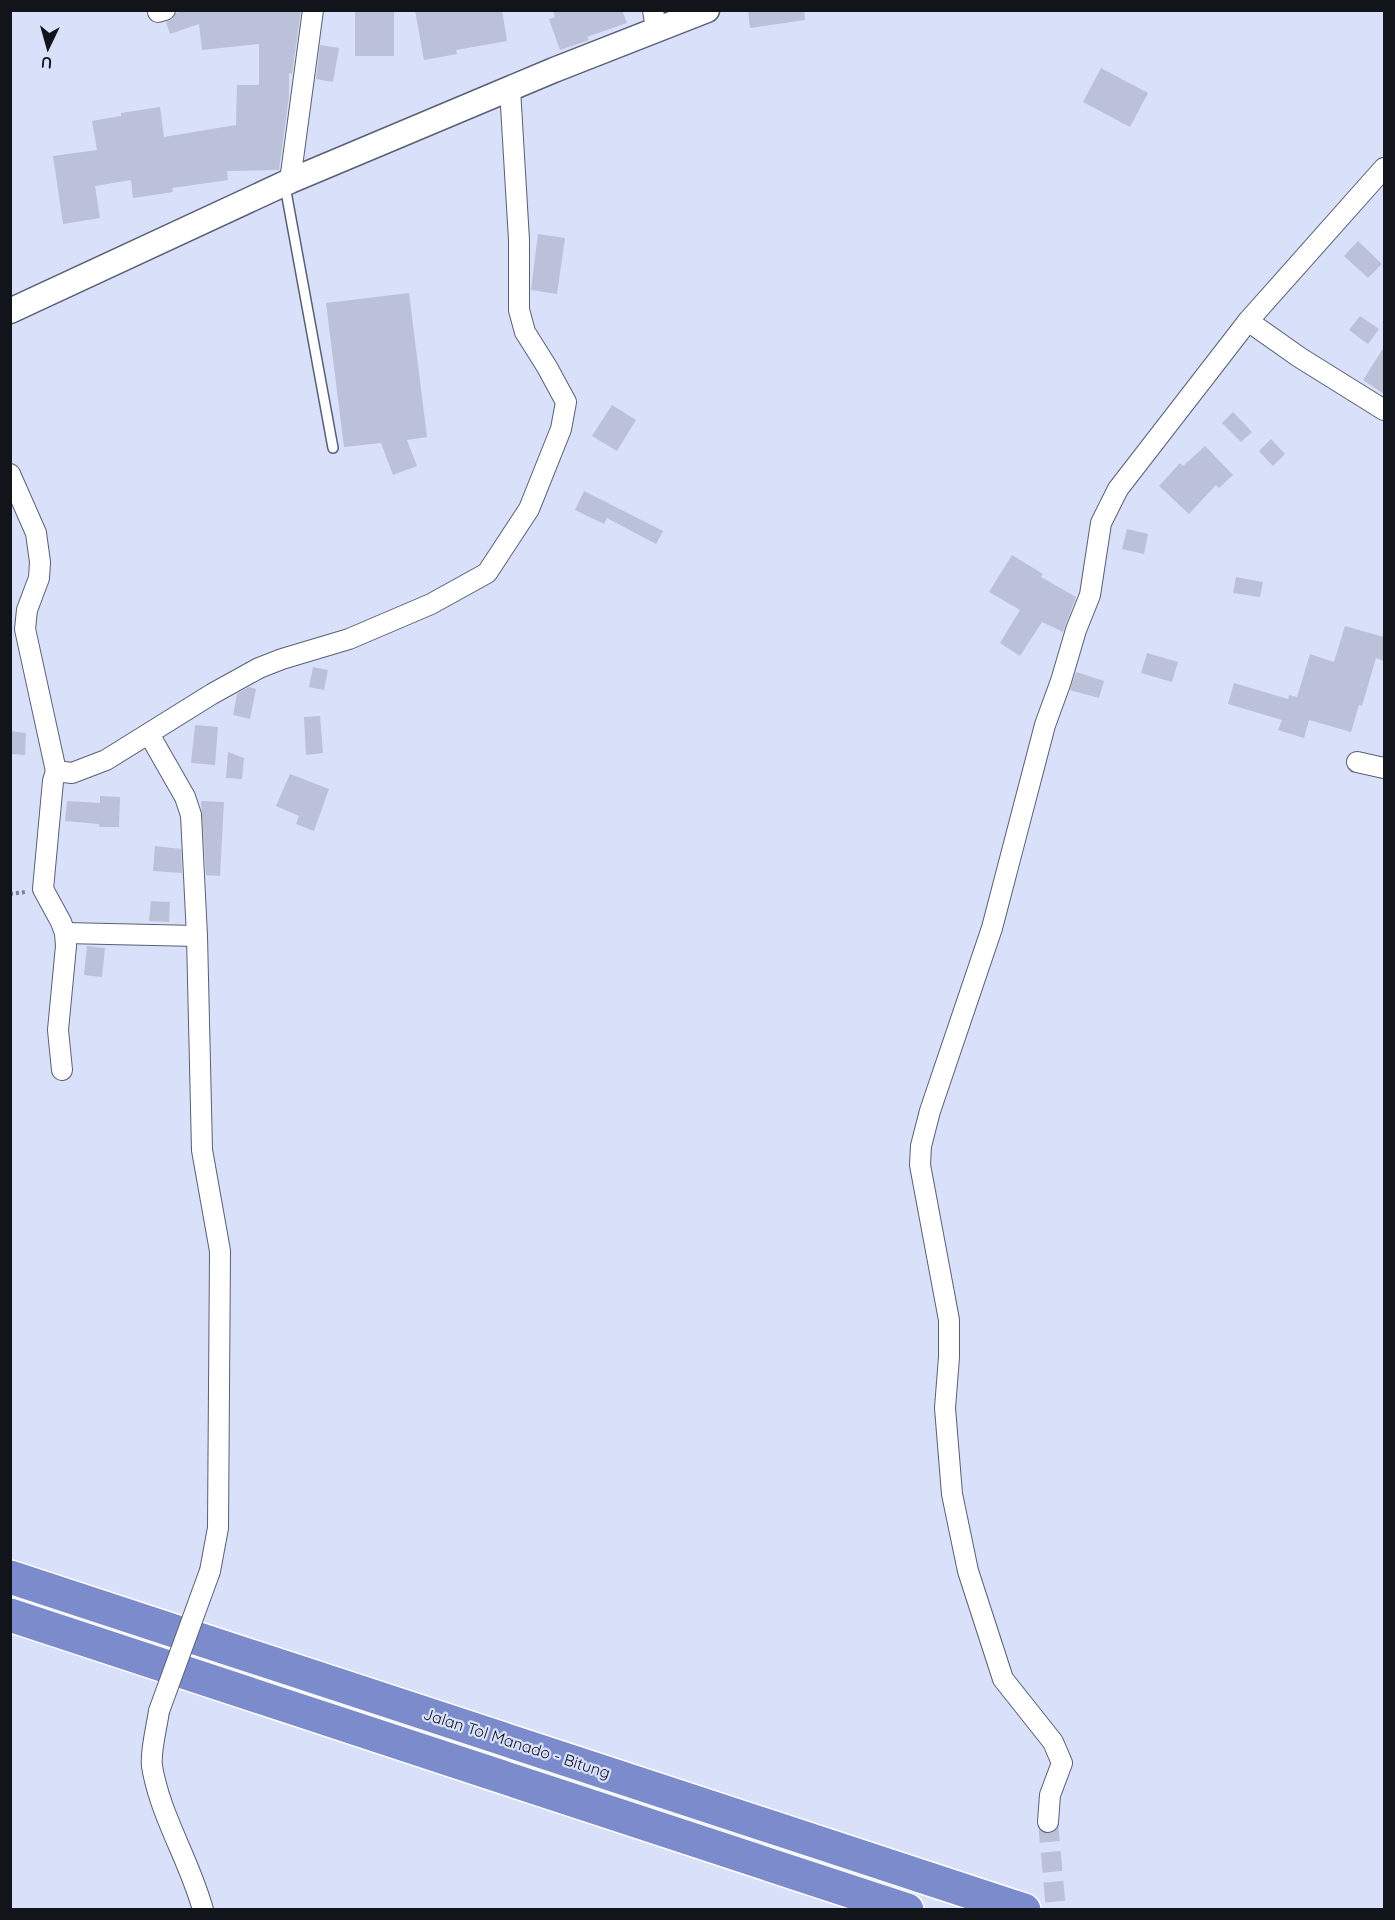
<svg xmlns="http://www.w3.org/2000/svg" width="1395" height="1920" font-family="Quicksand,sans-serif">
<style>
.building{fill:#bac1d9}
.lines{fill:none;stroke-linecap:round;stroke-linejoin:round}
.minor-tunnel{stroke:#bbc1d8;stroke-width:20;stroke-dasharray:20 10;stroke-linecap:butt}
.service-casing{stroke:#595f74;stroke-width:12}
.minor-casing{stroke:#595f74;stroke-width:22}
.tertiary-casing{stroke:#595f74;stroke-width:27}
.motorway-casing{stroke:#fff;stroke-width:36}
.path{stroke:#7e8394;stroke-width:4;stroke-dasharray:3 3;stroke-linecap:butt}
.service{stroke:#fff;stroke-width:9}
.minor{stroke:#fff;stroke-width:20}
.tertiary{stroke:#fff;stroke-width:24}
.motorway{stroke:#7b8bcc;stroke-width:33}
.minor-bridge-casing{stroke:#595f74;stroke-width:22;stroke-linecap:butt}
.minor-bridge{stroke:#fff;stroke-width:20}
.labels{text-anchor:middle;stroke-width:4.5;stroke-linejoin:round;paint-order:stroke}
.street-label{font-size:16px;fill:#12141c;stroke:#d9e0f9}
</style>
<rect width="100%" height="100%" fill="#d9e0f9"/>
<!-- building -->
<g class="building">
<path d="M185 10H301L292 74 289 73V96L279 170 227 171 228 180 172 188 173 192 133 198 131 180 95 186 100 218 63 224 53 156 97 150 92 121 121 116V113L160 107 164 137 236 125 237 85H259V44L202 50 199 24 170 34 166 22 173 19 176 13Z"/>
<rect x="355" y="10" width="39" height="46"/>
<path d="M415 10H502L507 41 456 50 457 54 424 60Z"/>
<path d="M553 10H622L627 23 587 37 589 40 560 50 549 19 555 17Z"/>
<path d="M748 10H804L805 20 750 28Z"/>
<path d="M320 45 339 48 333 82 316 79Z"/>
<path d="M1101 68 1148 93 1130 127 1083 102Z"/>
<path d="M538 234 565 238 557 294 531 290Z"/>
<path d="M1358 241 1382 264 1368 278 1344 256Z"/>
<path d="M409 293 427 437 407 440 417 466 393 475 381 443 344 447 326 303Z"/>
<path d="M1360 316 1379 329 1368 344 1349 330Z"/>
<path d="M1384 347V394L1363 380Z"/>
<path d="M612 405 636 420 617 451 592 436Z"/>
<path d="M1233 412 1252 432 1241 442 1222 423Z"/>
<path d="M1271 439 1285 454 1273 466 1259 451Z"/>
<path d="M1205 446 1233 475 1219 488 1216 485 1189 514 1159 486 1180 463 1183 466Z"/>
<path d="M584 491 663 531 656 544 607 518 604 524 575 510Z"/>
<path d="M1127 529 1148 534 1144 554 1122 549Z"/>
<path d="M1012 555 1043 574 1041 577 1076 597 1063 632 1042 622 1020 656 1000 643 1020 610 989 592Z"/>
<path d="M1236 577 1263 582 1260 597 1233 593Z"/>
<path d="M1345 626 1384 637V661L1376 658 1362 706 1359 705 1351 732 1309 720 1304 738 1278 730 1282 720 1228 704 1234 683 1288 699 1289 695 1297 697 1310 654 1334 662Z"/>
<path d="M1147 653 1178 662 1172 682 1141 673Z"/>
<path d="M313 667 328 670 324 690 309 687Z"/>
<path d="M1076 672 1104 681 1099 698 1070 690Z"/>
<path d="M249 687 256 689 250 719 233 715 237 694Z"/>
<path d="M320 716 323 753 306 755 304 717Z"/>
<path d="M195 725 218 727 215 765 191 763Z"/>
<path d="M10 731 26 733 25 755 10 754Z"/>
<path d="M228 752 244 758 242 779 226 778Z"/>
<path d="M290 774 329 789 314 831 296 824 299 816 276 806Z"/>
<path d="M100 796 120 797 119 827H99V824L65 821 67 801 100 803Z"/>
<path d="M201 801 224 802 220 876 206 875Z"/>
<path d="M155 846 181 849 182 873 153 871Z"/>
<path d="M151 901 170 902 169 922 149 921Z"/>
<path d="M87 946 105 948 102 977 84 975Z"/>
</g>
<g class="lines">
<!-- minor-tunnel -->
<path class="minor-tunnel" d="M1048 1822 1056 1910"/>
<!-- service casing -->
<g class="service-casing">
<path id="service" d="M285 186 333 448"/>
</g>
<!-- minor casing -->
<g class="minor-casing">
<g id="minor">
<path d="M653 10 656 29"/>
<path d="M158 12 165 10"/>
<path d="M290 181 313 10"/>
<path d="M1248 321 1299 357 1384 410"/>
<path d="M10 474 36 533 40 562 39 578 27 610 25 629 56 771"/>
<path d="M149 734 185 797 191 815 197 936 202 1150 220 1251 218 1528 210 1571"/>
<path d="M1357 762 1384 768"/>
<path d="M65 933 197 936"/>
<path d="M62 1070 58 1030 66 946 65 933 61 922 43 889 53 781 56 771 72 773 106 760 212 694 259 668 282 659 349 639 431 604 487 573 529 509 561 429 566 402 547 367 525 332 519 310V240L510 89"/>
<path d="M159 1711C157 1726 150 1752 152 1766 160 1816 190 1861 203 1910"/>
<path d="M1048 1822 1050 1795 1062 1763 1053 1742 1003 1679 968 1571 952 1494 945 1408 949 1357V1320L920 1165 921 1146 930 1111 992 928 1045 725 1061 681 1076 630 1090 595 1101 523 1118 489 1248 321 1384 168"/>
</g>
</g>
<!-- tertiary casing -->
<g class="tertiary-casing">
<path id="tertiary" d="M10 311 290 181 554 70 707 10"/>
</g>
<!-- motorway casing -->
<g class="motorway-casing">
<g id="motorway">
<path d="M10 1577 1024 1910"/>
<path d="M10 1615 907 1910"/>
</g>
</g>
<!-- path -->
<path class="path" d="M10 894 25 892"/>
<!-- service -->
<use href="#service" class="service"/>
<!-- minor -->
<use href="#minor" class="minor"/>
<!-- tertiary -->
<use href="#tertiary" class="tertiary"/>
<!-- motorway -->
<use href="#motorway" class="motorway"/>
<!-- minor-bridge casing -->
<g class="minor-bridge-casing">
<path id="minor-bridge" d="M159 1711 210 1571"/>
</g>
<!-- minor-bridge -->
<use href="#minor-bridge" class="minor-bridge"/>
</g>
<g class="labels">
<!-- street labels -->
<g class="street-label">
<text transform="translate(517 1743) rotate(18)" y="6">Jalan Tol Manado - Bitung</text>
</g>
</g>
<!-- border -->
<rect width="1395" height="1920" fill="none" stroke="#12141c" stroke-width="24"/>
<!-- north arrow -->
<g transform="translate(48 48) rotate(185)" stroke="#d9e0f9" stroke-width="4.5" paint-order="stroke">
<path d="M0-4.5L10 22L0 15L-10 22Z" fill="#12141c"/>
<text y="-9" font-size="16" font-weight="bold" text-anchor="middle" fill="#12141c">U</text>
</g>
</svg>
